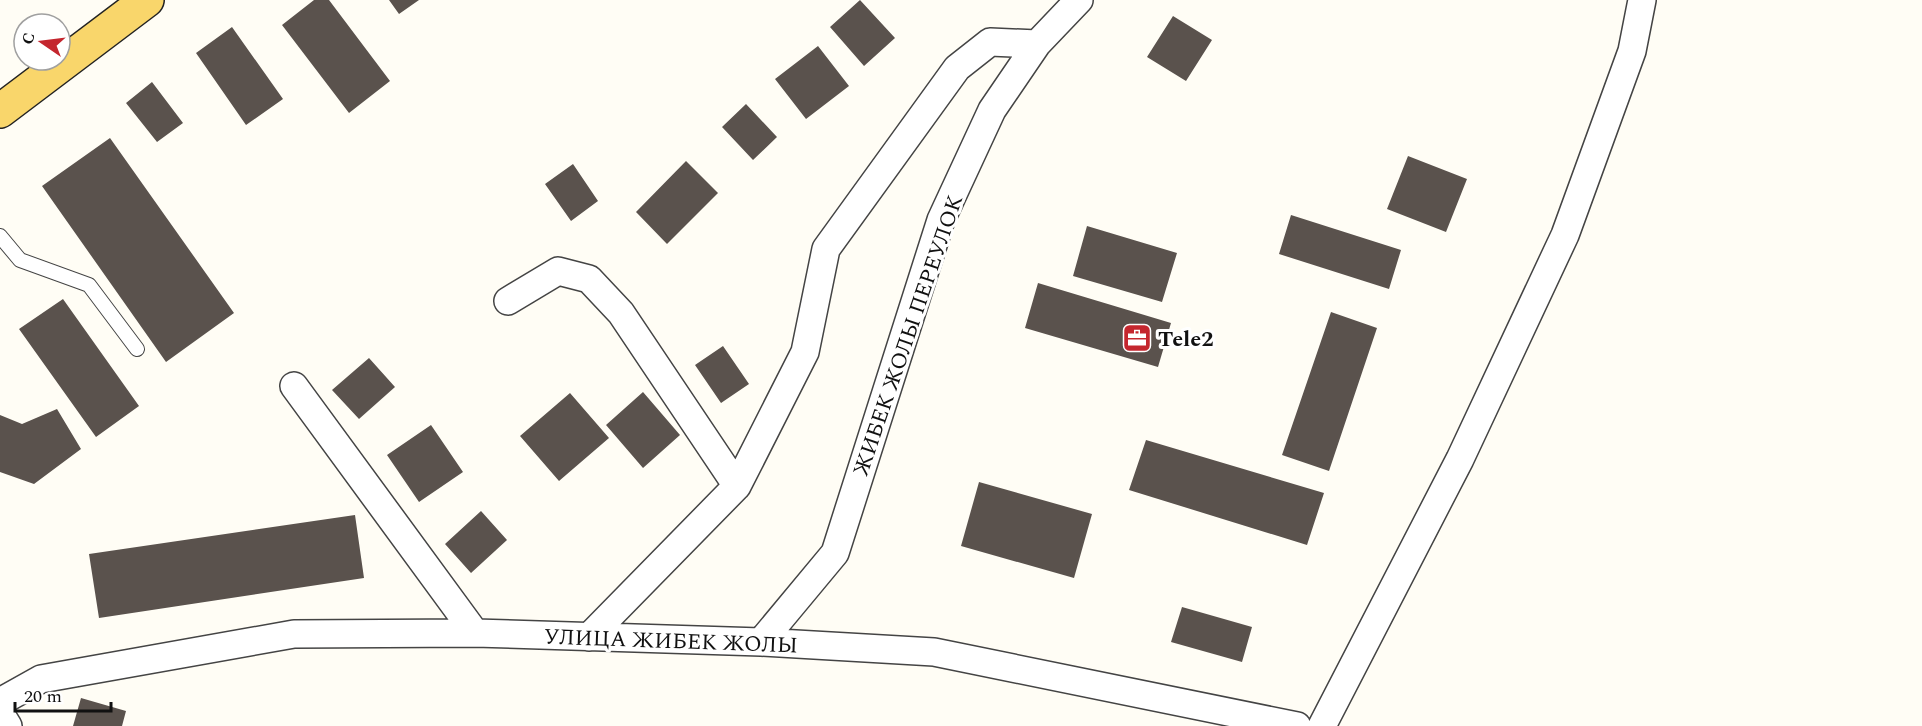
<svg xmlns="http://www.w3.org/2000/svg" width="1922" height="726" font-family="Spectral,serif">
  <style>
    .building { fill: #5a524d }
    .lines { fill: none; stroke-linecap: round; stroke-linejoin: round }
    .service-casing { stroke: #444; stroke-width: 16 }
    .minor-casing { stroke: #444; stroke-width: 30 }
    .primary-casing { stroke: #222; stroke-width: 36 }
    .service { stroke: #fff; stroke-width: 14 }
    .minor { stroke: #fff; stroke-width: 27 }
    .primary { stroke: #f9d66b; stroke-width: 33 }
    .labels { text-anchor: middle; stroke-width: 6; stroke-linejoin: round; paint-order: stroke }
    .street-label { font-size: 22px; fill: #111; stroke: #fff }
    .poi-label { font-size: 22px; font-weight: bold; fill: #111; stroke: #fff; text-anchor: start }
  </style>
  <rect width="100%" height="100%" fill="#fffdf5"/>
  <path class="building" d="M314 0H329L390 81 349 113 282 25Z
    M389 0H419L399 14Z
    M860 0 895 38 864 66 830 27Z
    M1173 16 1212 40 1186 81 1147 57Z
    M232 27 283 99 246 125 196 53Z
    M818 46 849 86 806 119 775 79Z
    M152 82 183 123 157 142 126 103Z
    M746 104 777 137 753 160 722 127Z
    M110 138 234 313 166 362 42 186Z
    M1408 156 1467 179 1446 232 1387 209Z
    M686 161 718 193 667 244 636 212Z
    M573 164 598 201 571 221 545 184Z
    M1291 215 1401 250 1389 289 1279 254Z
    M1087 226 1177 253 1162 302 1073 276Z
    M1038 283 1171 323 1158 367 1025 328Z
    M63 299 139 406 96 437 19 329Z
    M1331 312 1377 328 1329 471 1282 455Z
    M723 346 749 384 721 403 695 365Z
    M369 358 395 387 359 419 332 390Z
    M643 392 680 435 643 468 606 425Z
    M570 393 609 438 559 481 520 436Z
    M57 409 81 449 34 484 0 472V415L22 424Z
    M431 425 463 472 419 502 387 455Z
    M1146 440 1324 493 1307 545 1129 490Z
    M979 482 1092 514 1074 578 961 546Z
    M481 511 507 540 471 573 445 544Z
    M355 515 364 578 99 618 89 554Z
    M1182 607 1252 627 1242 662 1171 642Z
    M81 698 126 711 122 726H73Z"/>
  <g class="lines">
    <g class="service-casing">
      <path id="service" d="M0 236 20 260 89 285 137 349"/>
    </g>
    <g class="minor-casing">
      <path id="minor" d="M508 301 558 271 589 279 621 313 737 486
        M294 386 475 633
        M589 637 737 486 805 352 826 249 957 68 990 42 1037 44
        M761 642 835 553 941 220 992 110 1037 44 1079 0
        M0 702 41 679 294 634 475 633 761 642 934 652 1297 726
        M0 713 8 726
        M1322 726 1460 459 1565 235 1632 51 1642 0"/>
    </g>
    <g class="primary-casing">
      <path id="primary" d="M0 111 147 0"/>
    </g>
    <use href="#service" class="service"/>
    <use href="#minor" class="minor"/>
    <use href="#primary" class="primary"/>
  </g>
  <defs>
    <g id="office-square" transform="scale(1.5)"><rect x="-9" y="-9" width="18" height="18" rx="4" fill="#c4262e" stroke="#fff"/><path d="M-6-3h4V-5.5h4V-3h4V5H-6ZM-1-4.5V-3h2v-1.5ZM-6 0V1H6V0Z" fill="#fff"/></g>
  </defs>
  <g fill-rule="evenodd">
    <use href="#office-square" x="1137" y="338"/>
  </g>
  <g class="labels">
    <g class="street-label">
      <text transform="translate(907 335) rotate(-71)" y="8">ЖИБЕК ЖОЛЫ ПЕРЕУЛОК</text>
      <text transform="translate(671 640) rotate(2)" y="8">УЛИЦА ЖИБЕК ЖОЛЫ</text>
    </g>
    <g class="poi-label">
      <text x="1158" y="346">Tele2</text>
    </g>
  </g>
  <g transform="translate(42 42) rotate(284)"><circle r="28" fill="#ffffff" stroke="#a0a0a0" stroke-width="1.5"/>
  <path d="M0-4.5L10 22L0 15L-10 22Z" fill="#c4262e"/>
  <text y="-9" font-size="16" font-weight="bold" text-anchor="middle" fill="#111111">С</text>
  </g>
  <path d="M15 702v9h96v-9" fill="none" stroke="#111111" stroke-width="3"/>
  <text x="24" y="702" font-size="18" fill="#111111" stroke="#ffffff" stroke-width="4.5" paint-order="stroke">20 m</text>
</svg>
